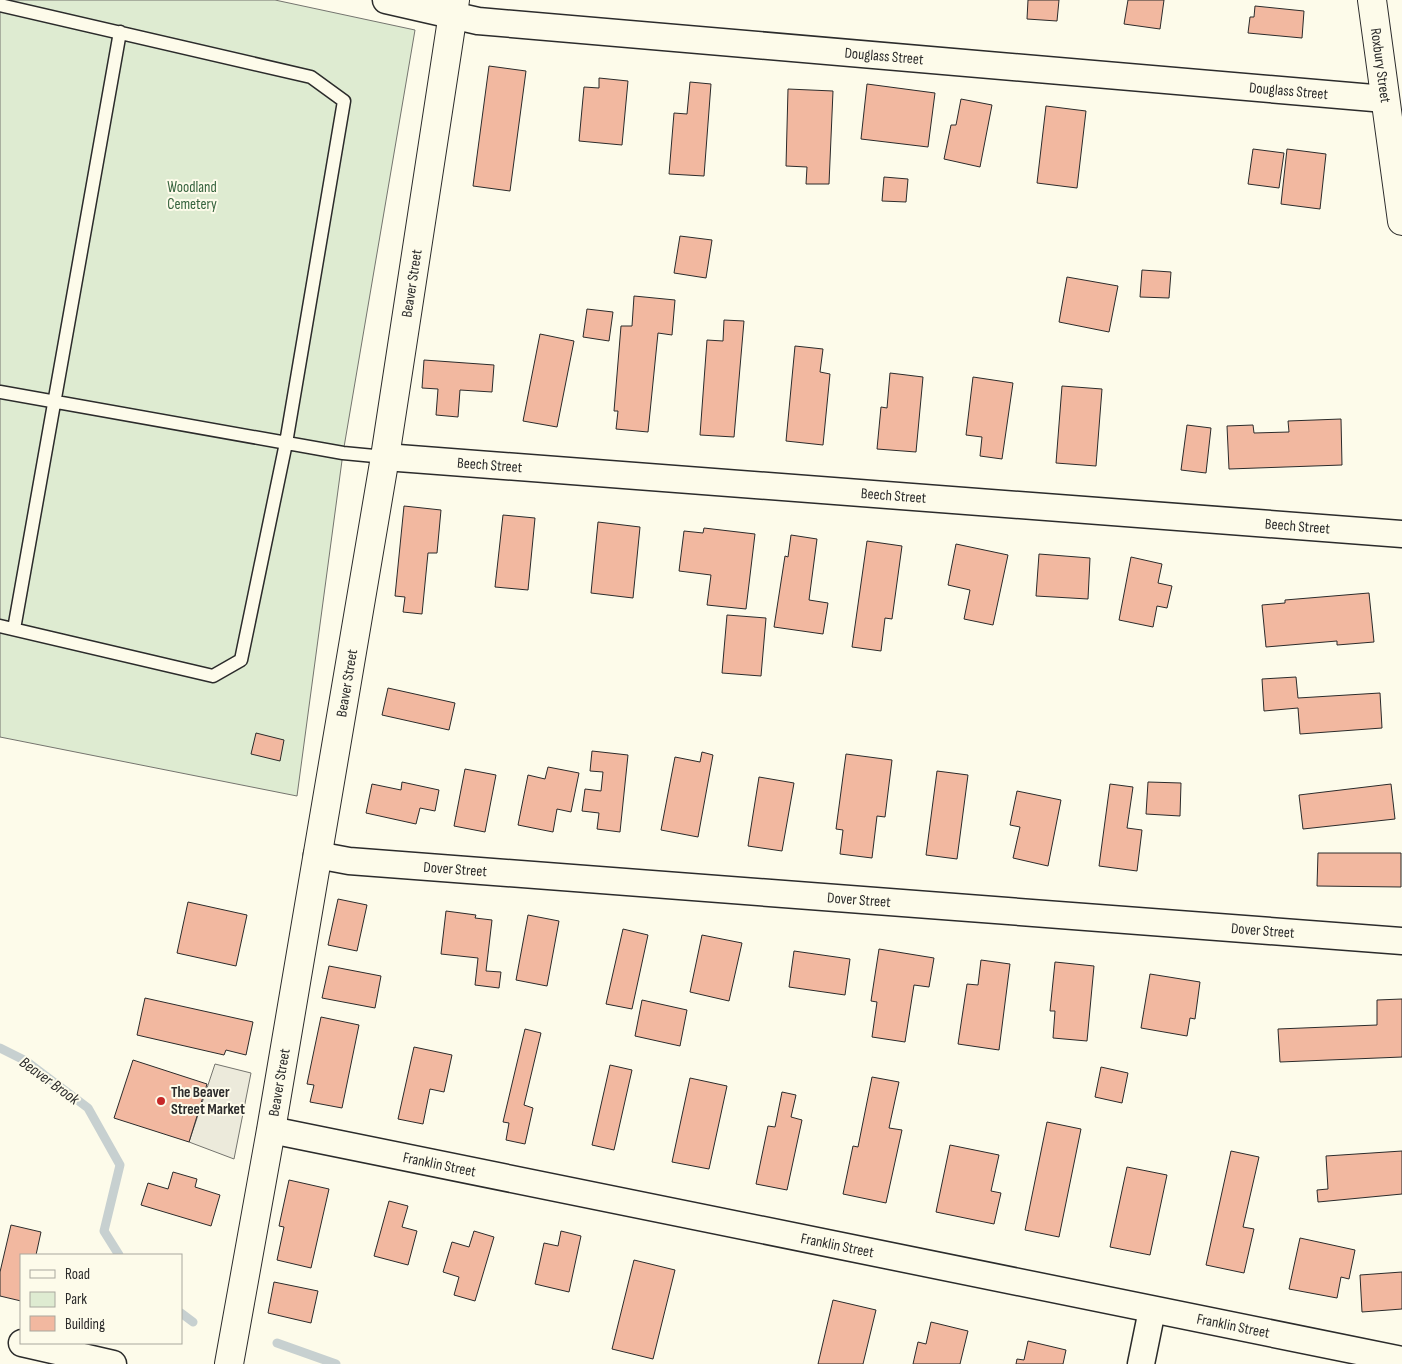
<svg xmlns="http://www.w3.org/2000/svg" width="1402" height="1364" font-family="'Sofia Sans Condensed',sans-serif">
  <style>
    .green { fill: #deebd1; stroke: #74746e }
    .parking { fill: #eceadb; stroke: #74746e }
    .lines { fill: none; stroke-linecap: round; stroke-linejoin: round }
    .stream { stroke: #c7d0d0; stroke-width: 9 }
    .building { fill: #f2b8a0; stroke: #2b2b2b }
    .service-casing { stroke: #2b2b2b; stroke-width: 15 }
    .minor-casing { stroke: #2b2b2b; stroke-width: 29 }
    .tertiary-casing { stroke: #2b2b2b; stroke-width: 30 }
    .service { stroke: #fdfbea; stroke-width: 12 }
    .minor { stroke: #fdfbea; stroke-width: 26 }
    .tertiary { stroke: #fdfbea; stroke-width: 28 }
    .poi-dot { fill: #c62828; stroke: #fdfbea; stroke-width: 2 }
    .labels { text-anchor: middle; stroke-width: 4; stroke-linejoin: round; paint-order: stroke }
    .street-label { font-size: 15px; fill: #2b2b2b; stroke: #fdfbea }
    .park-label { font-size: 15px; fill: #34623c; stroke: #fdfbea }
    .poi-label { font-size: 15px; font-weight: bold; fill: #2b2b2b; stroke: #fdfbea; text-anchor: start }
    .water-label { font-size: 16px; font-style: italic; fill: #2b2b2b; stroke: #fdfbea }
  </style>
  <rect width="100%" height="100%" fill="#fdfbea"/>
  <path class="green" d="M0 0H275L415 30 343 453 297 796 0 737Z"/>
  <path class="parking" d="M215 1064 251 1073 234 1159 189 1142Z"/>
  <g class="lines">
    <path class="stream" d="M0 1048 26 1061 88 1108 120 1165 104 1231 119 1255
      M181 1313 193 1322
      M277 1343 336 1364"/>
  </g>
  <path class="building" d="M1028 0H1059L1057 21 1027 19Z
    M1128 0H1164L1160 29 1124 24Z
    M1255 6 1304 11 1302 38 1248 33 1250 17H1254Z
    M489 66 526 71 510 191 473 186Z
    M599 78 628 81 622 145 579 141 584 87 599 88Z
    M690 82 711 84 704 176 669 174 674 113 687 114Z
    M867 84 935 93 928 147 861 139Z
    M788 89 833 91 829 184H806L807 167 786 166Z
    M961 99 992 105 980 167 944 159 951 125H956Z
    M1046 106 1086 111 1077 188 1037 183Z
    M1253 149 1284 153 1279 188 1248 184Z
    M1287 149 1326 154 1320 209 1281 204Z
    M884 177 908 179 906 202 882 201Z
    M680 236 712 240 706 278 674 273Z
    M1142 270 1171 272 1169 298 1140 297Z
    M1067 277 1118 286 1109 332 1059 322Z
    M634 296 675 300 672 335 658 333 648 432 616 429 618 411H614L621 326H632Z
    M587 309 613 312 609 341 583 337Z
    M724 320 744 321 734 437 700 435 707 340 723 341Z
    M540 334 574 341 557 427 523 421Z
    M795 346 823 349 820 372 830 374 823 445 786 441Z
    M424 360 494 365 492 392 460 390 458 417 436 415 438 389 422 388Z
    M890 373 923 377 916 452 877 449 881 407 887 408Z
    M973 377 1013 383 1002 459 980 456 982 437 966 435Z
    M1062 386 1102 389 1096 466 1056 463Z
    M1341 419 1342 465 1229 469 1227 426 1253 425 1254 433 1289 432 1288 421Z
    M1187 425 1211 428 1206 473 1181 470Z
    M404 506 441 510 437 553H428L422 614 403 612 405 597 395 596Z
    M503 515 535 518 528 590 495 587Z
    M598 522 640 527 633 598 591 593Z
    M704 528 755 534 746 609 707 605 711 575 679 571 684 531 703 533Z
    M791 535 817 539 809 600 828 603 823 634 774 627 785 556 788 557Z
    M867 541 902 546 892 619 885 618 881 651 852 647Z
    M956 544 1008 555 993 625 964 619 970 590 948 585Z
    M1039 554 1090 558 1088 599 1036 596Z
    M1131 557 1162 564 1158 583 1172 586 1167 608 1157 606 1153 627 1119 620Z
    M1369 593 1374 642 1337 645V641L1266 647 1262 605 1285 603V600Z
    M727 615 766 618 761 676 722 673Z
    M1296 677 1298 698 1380 693 1382 728 1300 734 1298 708 1264 711 1262 679Z
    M388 688 455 703 449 730 382 715Z
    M256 733 284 740 280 761 251 754Z
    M592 751 628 755 620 832 597 829 599 813 582 811 585 789 601 791 603 772 590 771Z
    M702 752 713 755 698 837 661 830 675 757 700 762Z
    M846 754 892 760 885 817 877 816 872 858 840 854 843 830 836 829Z
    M548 767 579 773 571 812 557 809 553 832 518 825 528 775 545 779Z
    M465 769 496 775 485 832 454 826Z
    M937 771 968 775 957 859 926 855Z
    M759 777 794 783 782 851 748 846Z
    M402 782 439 790 435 811 420 808 416 824 366 813 372 784 401 790Z
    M1148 782 1181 783 1180 816 1146 814Z
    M1110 784 1133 787 1127 828 1142 830 1137 871 1099 866Z
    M1391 784 1395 819 1303 829 1299 795Z
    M1017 791 1061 800 1048 866 1013 858 1020 827 1010 825Z
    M1318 853H1401V887L1317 886Z
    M338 899 367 905 357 951 328 945Z
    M188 902 247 915 236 966 177 953Z
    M446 911 476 915 475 918 492 920 486 971 501 972 499 988 475 985 478 958 441 954Z
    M528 915 559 921 547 986 516 980Z
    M623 929 648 935 632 1009 606 1004Z
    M702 935 742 943 729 1001 690 992Z
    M879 949 934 958 929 987 914 985 905 1042 872 1037 877 1002 871 1001Z
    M794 951 850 959 845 995 789 987Z
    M981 960 1010 964 999 1050 958 1044 967 984 978 985Z
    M1055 962 1094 966 1087 1041 1053 1038 1055 1011H1050Z
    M329 966 381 976 375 1008 322 998Z
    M1150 974 1200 982 1195 1019 1190 1018 1187 1036 1141 1028Z
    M145 998 253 1022 246 1055 226 1050 224 1055 137 1035Z
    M1402 999V1057L1280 1062 1278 1029 1377 1025V1000Z
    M642 1000 687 1010 680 1046 635 1036Z
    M321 1017 359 1025 342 1108 310 1102 314 1085 307 1084Z
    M525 1029 541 1033 524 1105 533 1108 525 1144 506 1140 509 1123 503 1122Z
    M414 1047 452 1055 444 1092 430 1089 423 1124 398 1119Z
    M133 1060 207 1084 189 1142 114 1118Z
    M610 1065 632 1070 614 1150 592 1145Z
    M1101 1067 1128 1073 1122 1103 1095 1097Z
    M872 1077 899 1082 889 1128 902 1130 886 1203 843 1194 853 1146 858 1147Z
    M690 1078 727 1086 709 1169 672 1162Z
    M782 1092 796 1095 791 1117 802 1120 787 1190 756 1184 768 1126 775 1127Z
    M1047 1122 1081 1129 1059 1237 1025 1230Z
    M950 1145 999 1155 991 1191 1001 1193 994 1224 936 1212Z
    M1231 1151 1259 1157 1243 1227 1254 1229 1244 1273 1206 1265Z
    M1402 1151V1194L1318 1202 1317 1190 1328 1189 1326 1156Z
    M1127 1167 1167 1175 1150 1255 1110 1247Z
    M173 1172 197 1179 195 1187 220 1195 211 1226 141 1205 148 1183 168 1189Z
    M289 1180 329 1189 311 1268 277 1260 284 1227 279 1226Z
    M389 1201 408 1206 402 1227 417 1231 408 1265 374 1256Z
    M11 1225 41 1232 36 1255H21V1301L0 1296V1272Z
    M474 1231 494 1237 475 1301 454 1295 459 1277 443 1272 452 1242 469 1247Z
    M561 1231 581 1236 569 1292 535 1284 544 1243 558 1246Z
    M1300 1238 1355 1250 1349 1279 1341 1277 1337 1298 1289 1289Z
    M634 1260 675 1270 653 1359 612 1349Z
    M1402 1272V1309L1362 1312 1360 1275Z
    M274 1282 318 1291 311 1323 268 1313Z
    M833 1300 876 1310 863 1364H818Z
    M931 1322 968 1331 960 1364H913L918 1342 926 1344Z
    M1028 1341 1066 1350 1063 1364H1016L1017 1359 1024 1360Z"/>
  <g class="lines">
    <g class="service-casing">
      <path id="service" d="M0 5 311 77 344 101 286 443 241 660 213 676 0 626
        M0 392 343 453 385 457
        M14 629 120 32"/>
    </g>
    <g class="minor-casing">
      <g id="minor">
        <path id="s1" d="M386 0 478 21 1385 99"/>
        <path id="s2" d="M385 457 1402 534"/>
        <path id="s3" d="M317 855 349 861 1402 941"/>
        <path id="s4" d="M271 1130 1402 1360"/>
        <path d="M22 1343 113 1364"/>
        <path d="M1141 1364 1152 1310"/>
      </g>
    </g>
    <g class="tertiary-casing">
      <g id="tertiary">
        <path id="s5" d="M1372 0 1402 221"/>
        <path id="s6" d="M229 1364 271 1130 385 457 455 0"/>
      </g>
    </g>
    <use href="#service" class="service"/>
    <use href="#minor" class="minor"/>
    <use href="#tertiary" class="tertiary"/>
  </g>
  <circle class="poi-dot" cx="161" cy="1101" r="5"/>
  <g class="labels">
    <g class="street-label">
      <text dy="5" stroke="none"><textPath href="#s1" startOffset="502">Douglass Street</textPath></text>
      <text dy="5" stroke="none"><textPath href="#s5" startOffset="66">Roxbury Street</textPath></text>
      <text dy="5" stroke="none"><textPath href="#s1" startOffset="908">Douglass Street</textPath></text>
      <text dy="5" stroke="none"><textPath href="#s6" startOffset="1096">Beaver Street</textPath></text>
      <text dy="5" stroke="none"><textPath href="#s2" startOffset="105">Beech Street</textPath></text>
      <text dy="5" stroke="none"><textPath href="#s2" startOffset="510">Beech Street</textPath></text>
      <text dy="5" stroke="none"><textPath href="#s2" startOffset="915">Beech Street</textPath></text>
      <text dy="5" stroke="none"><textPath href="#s6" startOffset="691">Beaver Street</textPath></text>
      <text dy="5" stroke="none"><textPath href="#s3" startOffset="139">Dover Street</textPath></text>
      <text dy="5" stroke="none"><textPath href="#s3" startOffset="544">Dover Street</textPath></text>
      <text dy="5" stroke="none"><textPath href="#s3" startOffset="949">Dover Street</textPath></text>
      <text dy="5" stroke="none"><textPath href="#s6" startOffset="286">Beaver Street</textPath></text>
      <text dy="5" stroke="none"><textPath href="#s4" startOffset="172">Franklin Street</textPath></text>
      <text dy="5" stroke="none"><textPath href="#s4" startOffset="578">Franklin Street</textPath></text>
      <text dy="5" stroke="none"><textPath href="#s4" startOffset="982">Franklin Street</textPath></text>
    </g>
    <g class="park-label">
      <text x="192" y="192">Woodland<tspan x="192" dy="17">Cemetery</tspan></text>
    </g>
    <g class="poi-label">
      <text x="171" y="1097">The Beaver<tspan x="171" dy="17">Street Market</tspan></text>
    </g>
    <g class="water-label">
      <text transform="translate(50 1080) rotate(36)" y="6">Beaver Brook</text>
    </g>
  </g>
  <rect x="20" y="1254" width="162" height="90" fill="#fdfbea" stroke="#a9a89e"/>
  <rect x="30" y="1270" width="25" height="8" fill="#fdfbea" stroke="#a9a89e"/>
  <text x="65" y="1279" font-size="15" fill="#2b2b2b">Road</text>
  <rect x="30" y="1292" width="25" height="15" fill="#deebd1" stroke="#a9a89e"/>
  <text x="65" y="1304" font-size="15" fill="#2b2b2b">Park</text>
  <rect x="30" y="1316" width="25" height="15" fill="#f2b8a0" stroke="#a9a89e"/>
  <text x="65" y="1329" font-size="15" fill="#2b2b2b">Building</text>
</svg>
